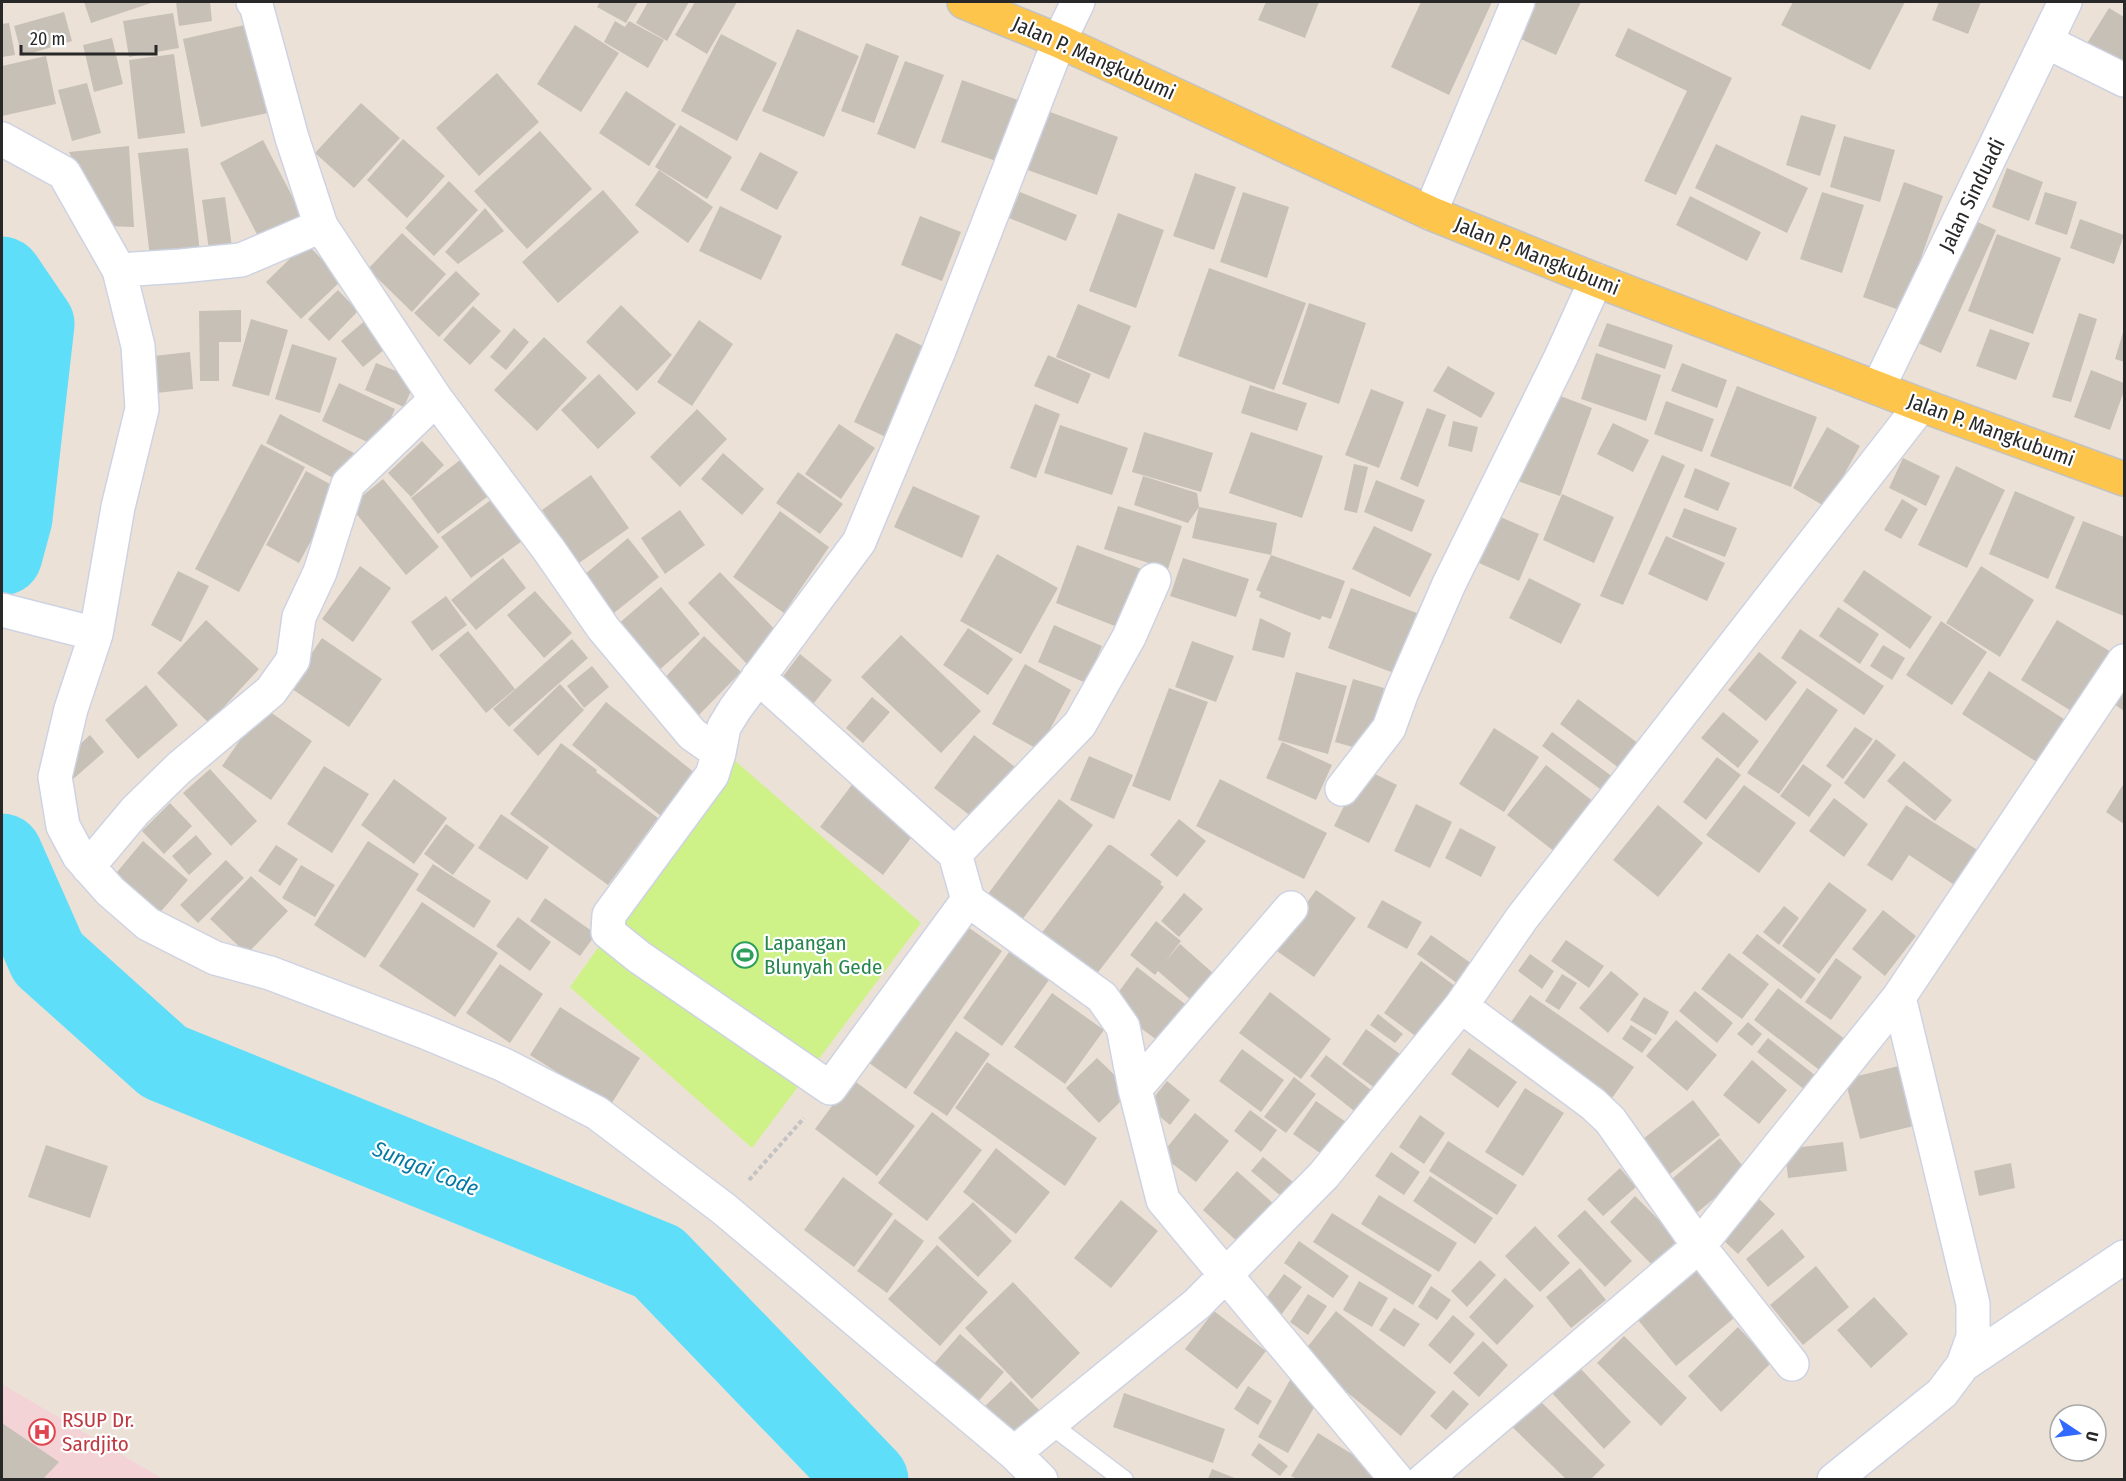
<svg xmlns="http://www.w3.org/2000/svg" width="2126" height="1481" font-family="'Fira Sans Condensed',sans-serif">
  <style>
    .medical { fill: #f4d3d7 }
    .pitch { fill: #cef188 }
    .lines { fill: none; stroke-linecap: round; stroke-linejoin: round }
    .river { stroke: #5fdef9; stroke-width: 81 }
    .building { fill: #c6c0b7 }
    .lane-casing { stroke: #cdd3e3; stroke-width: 21 }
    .street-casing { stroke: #cdd3e3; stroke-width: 36 }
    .secondary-casing { stroke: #cdd3e3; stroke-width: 36 }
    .primary-casing { stroke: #c3c3c3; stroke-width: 36 }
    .path { stroke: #c3c3c3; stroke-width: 4; stroke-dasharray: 4.5 3; stroke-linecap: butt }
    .lane { stroke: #fff; stroke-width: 18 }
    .street { stroke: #fff; stroke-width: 33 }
    .secondary { stroke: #fff; stroke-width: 33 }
    .primary { stroke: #fdc54b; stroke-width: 33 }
    .labels { text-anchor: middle; stroke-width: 4.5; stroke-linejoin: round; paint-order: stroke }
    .street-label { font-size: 21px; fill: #282828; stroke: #fff }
    .leisure-label { font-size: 21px; fill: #27864d; stroke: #fff; text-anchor: start }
    .health-label { font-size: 21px; fill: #be3a42; stroke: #fff; text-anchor: start }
    .water-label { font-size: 22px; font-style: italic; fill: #0179a2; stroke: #fff }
  </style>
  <rect width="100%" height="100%" fill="#ece1d7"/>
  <path class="medical" d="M2 1384 163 1479 2 1480Z"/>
  <path class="pitch" d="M733 759 921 923 752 1148 570 987Z"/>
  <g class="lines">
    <path class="river" d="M2 277 34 324 12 518 2 555
      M2 854 48 958 164 1062 658 1262 868 1480"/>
  </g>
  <path class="building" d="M84 2H154L91 23Z
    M176 2H210L212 21 179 26Z
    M600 2H638L626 23 597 7Z
    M648 2H689L667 41 636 23Z
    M695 2H737L707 54 675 35Z
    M1266 2H1319L1305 38 1258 20Z
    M1421 2H1492L1449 95 1391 67Z
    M1528 2H1581L1556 55 1512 35Z
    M1793 2H1905L1870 70 1781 25Z
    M1939 2H1981L1968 34 1932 20Z
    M2109 8 2124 17V69L2086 45Z
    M64 12 72 41 22 56 14 26Z
    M173 13 179 48 129 57 123 21Z
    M615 21 625 27 629 21 664 40 648 68 604 42Z
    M9 23 15 55 2 57V24Z
    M249 24 268 113 201 127 183 39Z
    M575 25 619 53 581 112 537 84Z
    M1628 28 1732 78 1676 195 1644 181 1687 91 1615 56Z
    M797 29 859 56 824 137 762 111Z
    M721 34 777 63 737 141 681 111Z
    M112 38 123 84 94 92 83 45Z
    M866 43 899 56 874 123 841 111Z
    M174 54 185 133 138 139 129 60Z
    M46 56 56 104 2 116V66Z
    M905 61 944 75 915 149 877 134Z
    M497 73 539 122 479 176 436 128Z
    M962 80 1021 101 999 162 941 142Z
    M87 83 101 133 72 141 58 90Z
    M626 91 676 124 649 166 599 133Z
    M361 103 400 138 354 188 315 153Z
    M1042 109 1118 137 1097 195 1022 168Z
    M1801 115 1836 125 1820 176 1786 165Z
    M680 125 732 157 707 199 655 167Z
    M540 131 592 189 527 249 474 191Z
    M1844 136 1895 150 1880 202 1830 187Z
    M403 139 445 176 407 218 367 180Z
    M263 140 303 217 260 240 220 163Z
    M1716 144 1808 188 1787 233 1695 188Z
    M129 146 134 227 104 226 69 152Z
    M188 148 200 252 150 257 138 153Z
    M760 152 798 172 777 210 740 190Z
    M2007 168 2043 182 2029 221 1992 207Z
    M659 170 713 207 688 243 635 205Z
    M1195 173 1236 187 1214 250 1173 236Z
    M449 181 478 210 434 256 405 228Z
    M1904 182 1943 196 1902 311 1863 297Z
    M603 190 639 232 558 303 522 262Z
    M1020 192 1077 215 1066 241 1009 218Z
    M1243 192 1289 207 1267 278 1220 262Z
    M1822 192 1864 205 1842 273 1800 259Z
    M2045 192 2077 202 2067 235 2035 224Z
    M1690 196 1761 232 1747 261 1676 225Z
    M225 197 232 247 209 250 202 200Z
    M720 206 782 236 761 280 699 251Z
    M485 208 504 231 458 264 445 252Z
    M1118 213 1164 230 1136 308 1089 291Z
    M920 216 961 232 942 281 901 265Z
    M1966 217 1996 230 1941 353 1911 340Z
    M2080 219 2124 235 2114 264 2070 248Z
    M402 233 446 274 412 312 368 269Z
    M1997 234 2061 258 2033 334 1968 311Z
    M306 243 342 280 301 319 266 282Z
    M1209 268 1306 303 1274 390 1178 356Z
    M456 271 480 294 439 337 414 313Z
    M338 290 358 311 329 341 308 319Z
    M1309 303 1366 323 1339 404 1282 384Z
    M1078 304 1131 326 1109 379 1056 357Z
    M621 305 672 355 637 391 586 342Z
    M473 306 501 331 470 365 443 340Z
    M241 310V342H219V381H200L199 311Z
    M2079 313 2097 319 2071 402 2052 397Z
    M251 319 288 330 269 396 232 386Z
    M367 319 390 345 363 367 341 341Z
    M699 320 733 344 692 406 657 382Z
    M1607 323 1673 345 1665 369 1598 346Z
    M514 328 529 342 506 370 490 357Z
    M1990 329 2030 343 2016 380 1976 366Z
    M2124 329V362L2115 359Z
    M896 333 931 350 888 438 854 422Z
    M544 337 587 378 537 431 494 390Z
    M292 344 337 358 320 413 275 399Z
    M190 352 193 389 147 394 144 357Z
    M1596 353 1661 375 1646 421 1581 399Z
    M1048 355 1091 374 1078 404 1034 386Z
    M376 363 416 379 404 407 365 390Z
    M1682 363 1727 380 1717 408 1671 391Z
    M1448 366 1495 393 1481 418 1433 391Z
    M2091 370 2124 383V391L2110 430 2074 417Z
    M599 374 636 413 598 449 561 410Z
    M339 383 395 409 378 447 322 421Z
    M1250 385 1307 403 1297 431 1241 413Z
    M1737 386 1817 417 1791 487 1710 456Z
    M1371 389 1404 402 1379 468 1345 455Z
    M1547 391 1592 408 1560 496 1515 480Z
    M1666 401 1714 419 1702 452 1654 434Z
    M1035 404 1060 414 1036 478 1010 468Z
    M1427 408 1446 415 1418 487 1400 479Z
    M697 409 727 439 680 487 650 457Z
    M280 414 354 453 339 481 266 443Z
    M1453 421 1478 427 1472 452 1448 446Z
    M1613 423 1649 440 1633 472 1597 454Z
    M839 424 875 448 841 499 805 474Z
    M1060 425 1128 448 1112 495 1044 473Z
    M1827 427 1860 446 1826 507 1793 488Z
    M1144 432 1213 453 1201 492 1132 472Z
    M1251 432 1323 456 1302 518 1229 493Z
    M422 441 444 465 411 497 388 473Z
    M261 444 305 467 239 592 195 569Z
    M723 453 764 489 742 515 701 479Z
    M1662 455 1685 465 1623 605 1600 596Z
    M464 457 491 494 438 534 411 498Z
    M1903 458 1940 476 1926 506 1889 488Z
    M1354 464 1368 467 1357 513 1344 510Z
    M1956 466 2005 490 1967 568 1918 545Z
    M1695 468 1730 483 1718 511 1684 497Z
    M306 471 339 489 299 563 266 545Z
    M798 472 843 504 820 534 776 503Z
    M591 475 629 528 579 563 542 510Z
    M1143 476 1197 493 1199 507 1277 523 1271 555 1345 581 1331 619 1322 616 1320 620 1259 597 1261 592 1256 590 1271 555 1192 538 1199 507 1188 523 1134 505Z
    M383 479 439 547 406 575 350 506Z
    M1376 480 1425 500 1412 532 1364 512Z
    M913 486 980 516 962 558 894 527Z
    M2015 491 2075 517 2048 579 1989 554Z
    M1562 494 1614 517 1594 563 1543 540Z
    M495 497 525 539 471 578 441 537Z
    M1902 499 1918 509 1901 539 1884 530Z
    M1118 506 1182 526 1168 569 1104 549Z
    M1684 508 1737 528 1725 557 1672 537Z
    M680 510 705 545 665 574 641 538Z
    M780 511 829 547 784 613 733 577Z
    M1489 512 1539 534 1519 581 1468 558Z
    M2083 521 2124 537V616L2055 588Z
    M1374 526 1432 554 1410 597 1352 569Z
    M1666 536 1725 563 1707 601 1648 574Z
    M628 538 659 577 614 613 584 575Z
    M1077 545 1147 571 1125 630 1056 603Z
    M997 554 1058 588 1021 654 960 621Z
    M503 558 526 588 476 630 451 600Z
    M1183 558 1249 579 1236 617 1170 596Z
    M360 566 391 588 353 642 322 619Z
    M1981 566 2034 600 2000 657 1946 623Z
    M1864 570 1932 617 1910 649 1843 601Z
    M178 571 209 586 181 642 151 625Z
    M720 572 780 635 749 666 688 603Z
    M1529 578 1581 604 1561 644 1509 618Z
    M661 587 700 634 657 672 617 625Z
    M1351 588 1422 615 1399 675 1328 648Z
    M535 591 572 633 544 658 507 615Z
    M446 596 467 625 432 651 411 622Z
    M1838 607 1879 634 1860 664 1819 636Z
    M1260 618 1291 633 1284 658 1252 650Z
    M206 620 259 669 209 723 157 673Z
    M2057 620 2118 656 2081 717 2021 680Z
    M1941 621 1987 652 1952 705 1906 675Z
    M1054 625 1102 646 1086 683 1038 662Z
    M968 628 1013 659 988 695 943 665Z
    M1800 629 1884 686 1864 715 1781 658Z
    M468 631 515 689 486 713 439 655Z
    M901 635 981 711 941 753 861 677Z
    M704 636 741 672 695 719 659 684Z
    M322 638 382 679 349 727 289 687Z
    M572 639 588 658 509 727 493 709Z
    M1192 641 1234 656 1216 702 1175 687Z
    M1883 645 1905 658 1892 680 1870 666Z
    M1759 652 1797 682 1766 721 1728 690Z
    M800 654 832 680 807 712 775 687Z
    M1025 664 1071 690 1039 750 992 724Z
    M592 666 609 687 584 708 567 686Z
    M1989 671 2067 721 2040 764 1962 714Z
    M1296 672 1347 686 1328 754 1278 740Z
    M1353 679 1384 688 1367 751 1335 742Z
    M560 684 584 710 538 756 513 730Z
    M146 685 178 725 138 759 105 720Z
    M1169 688 1208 702 1170 801 1132 786Z
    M1807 688 1838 710 1779 794 1747 773Z
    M2124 688V711L2114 704Z
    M872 697 890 712 863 743 846 728Z
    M1578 699 1646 749 1627 774 1560 724Z
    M606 702 700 777 666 820 572 745Z
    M263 707 312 741 271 800 222 766Z
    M1723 712 1759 741 1738 768 1701 738Z
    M1855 727 1873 739 1843 779 1826 766Z
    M1494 728 1539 757 1504 812 1459 784Z
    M1552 732 1621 783 1611 797 1542 746Z
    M90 735 104 752 72 780 59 764Z
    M974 735 1015 767 976 820 934 788Z
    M1876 739 1896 755 1864 799 1844 783Z
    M1282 742 1332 765 1316 800 1266 778Z
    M561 743 597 770 596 772 658 818 608 885 510 814Z
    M1089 756 1133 775 1114 819 1070 800Z
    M1717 757 1741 775 1706 820 1683 802Z
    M1904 761 1952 800 1935 821 1887 781Z
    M1803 764 1832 785 1809 817 1780 796Z
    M1546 765 1598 805 1559 855 1507 815Z
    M324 766 369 794 332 853 287 824Z
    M1363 768 1397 785 1369 843 1334 826Z
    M210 769 257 821 231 846 183 793Z
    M394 779 447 818 414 864 361 825Z
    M1220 779 1327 833 1304 879 1196 826Z
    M854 782 917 830 883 875 820 827Z
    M2124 783V824L2106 812Z
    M1744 785 1796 823 1759 873 1706 835Z
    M1834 798 1868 824 1844 857 1809 831Z
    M1059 799 1093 825 1016 928 982 902Z
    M170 803 192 826 164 854 142 831Z
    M1416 804 1452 822 1430 868 1394 851Z
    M1658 805 1703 843 1658 897 1613 860Z
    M1906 805 1979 851 1956 886 1909 855 1892 881 1867 865Z
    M501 814 549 847 527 880 478 848Z
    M1179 819 1206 841 1177 877 1150 855Z
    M446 824 475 845 453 875 424 854Z
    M1460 828 1496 847 1481 877 1445 858Z
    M196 835 212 854 189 875 172 856Z
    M143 841 188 880 157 916 112 878Z
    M368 841 419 874 365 958 314 925Z
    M276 845 298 859 280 886 258 871Z
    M1108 845H1111L1162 882 1160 884 1164 887 1092 980 1038 938Z
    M226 860 244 878 198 923 180 905Z
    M433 864 491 901 474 928 416 890Z
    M301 865 335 885 315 917 282 898Z
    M251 876 288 911 247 954 210 919Z
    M1829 882 1867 910 1819 974 1782 946Z
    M1316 890 1356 918 1314 977 1274 949Z
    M1184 893 1203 909 1179 937 1161 921Z
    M545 898 596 934 580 956 530 921Z
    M1382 900 1422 922 1407 949 1367 927Z
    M422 902 498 953 455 1017 379 966Z
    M1784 906 1799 918 1779 945 1763 932Z
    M1883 910 1916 936 1885 976 1852 949Z
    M518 917 551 942 530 971 496 946Z
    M1156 921 1181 941 1165 962 1180 944 1222 981 1200 1008 1158 971 1155 975 1130 955Z
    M965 925 1002 951 906 1089 869 1063Z
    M1757 934 1816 979 1801 999 1742 953Z
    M1431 935 1475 966 1461 986 1417 954Z
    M1566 940 1604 966 1589 988 1551 961Z
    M1009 952 1049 980 1002 1046 963 1018Z
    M1729 953 1769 984 1742 1019 1701 989Z
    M1530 954 1554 971 1542 989 1518 971Z
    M1836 958 1862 977 1831 1020 1805 1002Z
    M1421 961 1459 989 1421 1040 1384 1013Z
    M500 964 543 994 510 1043 466 1013Z
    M1137 967 1198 1014 1168 1048 1109 1005Z
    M1611 971 1639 994 1608 1033 1579 1008Z
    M1562 974 1577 983 1559 1010 1545 1001Z
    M1778 988 1846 1040 1822 1072 1754 1020Z
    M1695 991 1733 1023 1717 1043 1679 1011Z
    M1270 992 1331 1039 1301 1079 1239 1033Z
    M1052 993 1104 1030 1065 1084 1014 1047Z
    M1530 995 1634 1067 1605 1108 1502 1035Z
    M1644 997 1669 1012 1656 1035 1630 1020Z
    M560 1007 640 1058 610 1106 530 1055Z
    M1378 1014 1403 1034 1395 1043 1370 1025Z
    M1676 1020 1717 1055 1687 1091 1646 1056Z
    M1748 1022 1762 1034 1752 1046 1737 1034Z
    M1631 1025 1652 1039 1642 1053 1622 1039Z
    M1366 1029 1408 1060 1383 1094 1342 1064Z
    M956 1031 990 1054 947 1116 913 1093Z
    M1768 1038 1816 1076 1805 1090 1757 1052Z
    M1469 1048 1517 1082 1498 1108 1451 1074Z
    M1242 1049 1284 1080 1261 1112 1219 1081Z
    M1326 1055 1380 1097 1363 1118 1310 1076Z
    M1097 1058 1131 1091 1099 1123 1066 1088Z
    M1752 1060 1787 1090 1759 1124 1723 1095Z
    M987 1062 1097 1138 1065 1186 955 1108Z
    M1903 1065 1918 1125 1860 1139 1845 1079Z
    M1294 1077 1316 1094 1286 1133 1264 1117Z
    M852 1079 915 1126 877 1176 815 1129Z
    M1167 1081 1190 1100 1170 1125 1147 1106Z
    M1525 1088 1564 1113 1523 1176 1485 1152Z
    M1693 1100 1720 1135 1666 1177 1639 1142Z
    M1316 1101 1353 1127 1330 1160 1293 1134Z
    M1250 1110 1277 1130 1261 1152 1234 1131Z
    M932 1112 982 1150 927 1221 878 1183Z
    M1195 1113 1229 1141 1196 1182 1161 1155Z
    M1420 1115 1445 1133 1424 1164 1399 1147Z
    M1720 1138 1747 1171 1693 1216 1666 1184Z
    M1448 1141 1517 1185 1497 1215 1429 1171Z
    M1843 1142 1847 1171 1788 1178 1785 1149Z
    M46 1145 108 1166 90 1218 28 1197Z
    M996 1148 1050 1192 1016 1234 963 1192Z
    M1391 1152 1420 1172 1404 1195 1375 1176Z
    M1263 1157 1300 1188 1288 1202 1251 1171Z
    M2011 1163 2015 1188 1979 1196 1974 1171Z
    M1620 1168 1636 1187 1603 1216 1587 1199Z
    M1237 1171 1275 1205 1240 1244 1203 1210Z
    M1430 1176 1493 1218 1475 1244 1413 1201Z
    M843 1177 893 1214 854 1267 804 1230Z
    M1379 1195 1457 1243 1439 1272 1361 1224Z
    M1635 1196 1681 1242 1655 1268 1610 1222Z
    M1758 1198 1775 1214 1738 1254 1721 1238Z
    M1121 1200 1158 1231 1111 1288 1074 1258Z
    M973 1202 1012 1241 978 1277 938 1238Z
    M1585 1210 1632 1261 1605 1287 1557 1236Z
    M1332 1213 1432 1275 1413 1305 1313 1242Z
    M895 1219 924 1241 887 1293 857 1271Z
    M1535 1226 1570 1263 1540 1292 1505 1256Z
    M1782 1229 1805 1257 1768 1287 1746 1259Z
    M1299 1241 1349 1276 1333 1298 1284 1263Z
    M937 1245 988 1292 940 1346 888 1299Z
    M1480 1260 1496 1275 1467 1307 1451 1291Z
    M1816 1266 1849 1307 1803 1345 1770 1305Z
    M1580 1268 1606 1300 1571 1328 1546 1297Z
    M1696 1271 1734 1318 1676 1366 1638 1320Z
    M1284 1274 1302 1287 1278 1319 1260 1307Z
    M1505 1278 1534 1306 1497 1345 1469 1317Z
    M1359 1281 1388 1298 1372 1327 1343 1310Z
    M1013 1282 1080 1353 1032 1399 965 1328Z
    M1431 1286 1451 1300 1437 1320 1418 1307Z
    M1308 1294 1327 1306 1308 1335 1290 1322Z
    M1874 1297 1908 1334 1871 1368 1837 1330Z
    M1394 1308 1420 1324 1404 1347 1379 1330Z
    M1214 1311 1266 1351 1237 1389 1185 1349Z
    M1336 1311 1436 1392 1401 1436 1301 1355Z
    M1453 1315 1475 1334 1450 1364 1428 1345Z
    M1738 1327 1771 1363 1721 1412 1688 1376Z
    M960 1334 1004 1372 975 1405 932 1366Z
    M1624 1336 1687 1398 1661 1426 1597 1363Z
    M1483 1341 1508 1365 1479 1397 1453 1373Z
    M1580 1368 1631 1422 1604 1449 1552 1393Z
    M1290 1380 1320 1397 1288 1453 1258 1437Z
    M1011 1381 1040 1411 1010 1441 980 1411Z
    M1248 1386 1272 1401 1258 1425 1234 1409Z
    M1453 1390 1469 1404 1446 1430 1430 1416Z
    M1124 1393 1225 1429 1213 1463 1113 1427Z
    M1532 1393 1605 1465 1591 1479H1566L1505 1420Z
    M2 1423 59 1462 43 1479H2Z
    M1318 1433 1392 1479H1297L1291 1476Z
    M1259 1443 1288 1466 1280 1476 1251 1455Z
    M1212 1469 1237 1479H1208Z"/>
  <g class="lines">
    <g class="lane-casing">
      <path id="lane" d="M1050 1424 1124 1480"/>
    </g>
    <g class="street-casing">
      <path id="street" d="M253 2 256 5 292 138 321 226 436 399 549 550 603 628 692 734 719 753 724 727 735 709 859 542 938 353 1059 41 1078 2
        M2047 42 2124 80
        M2 139 64 173 119 270 138 346 142 409 118 507 96 634 71 709 55 777 63 826 79 856 110 891 148 924 215 958 270 973 425 1032 504 1065 597 1113 724 1209 1014 1453 1041 1480
        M1430 213 1518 2
        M119 270 181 266 241 260 321 226
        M2 610 96 634
        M758 677 955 854 968 900 1102 997 1123 1027 1135 1089 1163 1200 1397 1480
        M719 753 712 775 609 915 608 932 639 957 830 1088 968 900
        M1342 789 1389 728 1402 692 1449 584 1561 357 1596 280
        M955 854 1080 724 1129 637 1154 580
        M88 867 135 811 179 768 271 691 293 660 299 617 320 572 348 484 436 399
        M1461 1006 1593 1104 1610 1120 1699 1246 1792 1364
        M1135 1089 1291 908
        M1963 1365 2124 1257
        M1014 1453 1197 1304 1324 1175 1461 1006 1522 918 1921 405
        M1424 1480 1699 1246 1899 997 2124 661
        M1834 1480 1942 1393 1963 1365 1973 1337V1304L1899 997"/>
    </g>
    <g class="secondary-casing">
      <path id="secondary" d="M1878 388 2065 2"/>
    </g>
    <g class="primary-casing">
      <path id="primary" d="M964 2 1059 41 1430 213 1596 280 1921 405 2124 479"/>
    </g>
    <path class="path" d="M749 1180 804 1118"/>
    <use href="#lane" class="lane"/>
    <use href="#street" class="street"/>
    <use href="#secondary" class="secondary"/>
    <use href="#primary" class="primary"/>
  </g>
  <defs>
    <g id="stadium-ring" transform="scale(1.35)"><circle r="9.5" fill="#fff" stroke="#2e9e5b" stroke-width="1.5"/><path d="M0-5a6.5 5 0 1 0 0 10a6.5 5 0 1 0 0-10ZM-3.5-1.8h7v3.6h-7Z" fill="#2e9e5b"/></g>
    <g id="hospital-ring" transform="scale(1.35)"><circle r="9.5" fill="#fff" stroke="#e0444e" stroke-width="1.5"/><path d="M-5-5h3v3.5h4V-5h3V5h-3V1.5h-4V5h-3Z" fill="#e0444e"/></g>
  </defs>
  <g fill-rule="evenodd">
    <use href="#stadium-ring" x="745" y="955"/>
    <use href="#hospital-ring" x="42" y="1432"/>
  </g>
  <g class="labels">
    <g class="street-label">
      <text transform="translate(1094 58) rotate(24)" y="7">Jalan P. Mangkubumi</text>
      <text transform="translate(1972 195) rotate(-64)" y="7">Jalan Sinduadi</text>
      <text transform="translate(1537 256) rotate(22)" y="7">Jalan P. Mangkubumi</text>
      <text transform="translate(1991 430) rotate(20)" y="7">Jalan P. Mangkubumi</text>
    </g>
    <g class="leisure-label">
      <text x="764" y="950">Lapangan<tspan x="764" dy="24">Blunyah Gede</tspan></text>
    </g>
    <g class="health-label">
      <text x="62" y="1427">RSUP Dr.<tspan x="62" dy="24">Sardjito</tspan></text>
    </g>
    <g class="water-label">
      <text transform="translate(426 1168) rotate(22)" y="8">Sungai Code</text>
    </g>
  </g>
  <rect width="2126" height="1481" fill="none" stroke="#282828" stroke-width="6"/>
  <g transform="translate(2078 1433) rotate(103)"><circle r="28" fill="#ffffff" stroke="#a9a9a9" stroke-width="1.5"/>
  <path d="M0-4.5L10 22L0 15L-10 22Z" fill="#3169ff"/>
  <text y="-9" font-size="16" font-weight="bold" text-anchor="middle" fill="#282828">U</text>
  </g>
  <path d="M21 45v9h135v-9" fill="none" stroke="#282828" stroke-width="3"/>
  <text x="30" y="45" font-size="18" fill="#282828" stroke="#ffffff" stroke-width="4.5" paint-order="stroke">20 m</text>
</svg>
